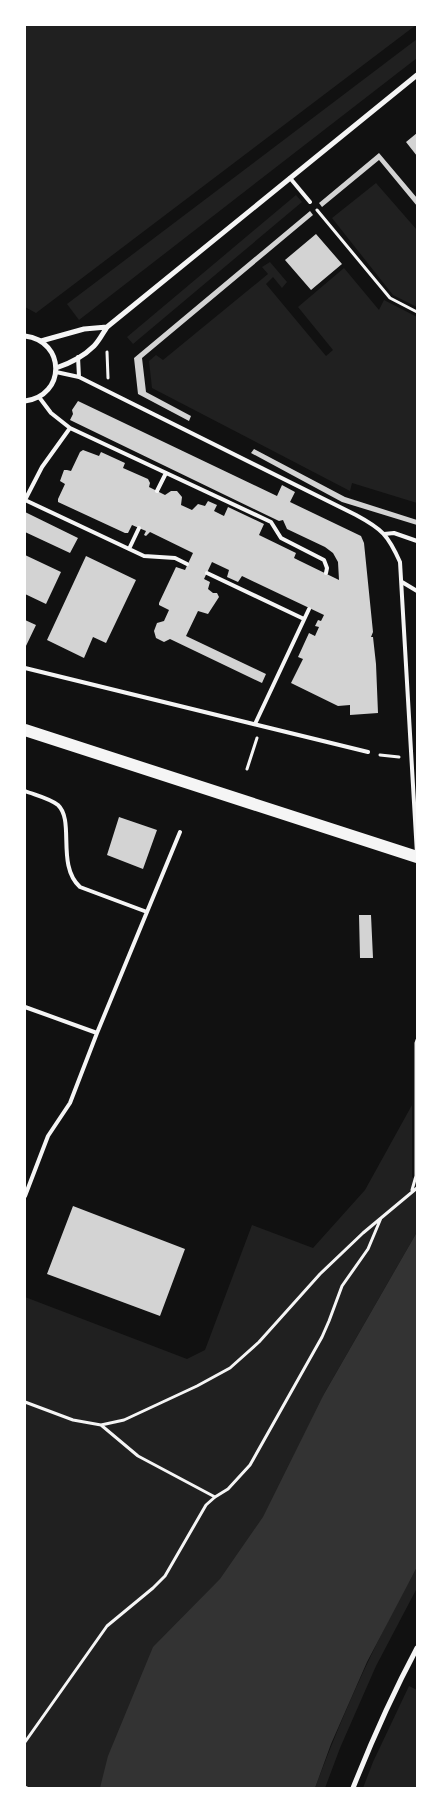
<svg xmlns="http://www.w3.org/2000/svg" width="442" height="1813" font-family="Lato,sans-serif">
  <style>
    .green { fill: #202020 }
    .water { fill: #333 }
    .building { fill: #d3d3d3 }
    .lines { fill: none; stroke-linecap: round; stroke-linejoin: round }
    .path { stroke: #f5f5f5; stroke-width: 3 }
    .service { stroke: #f5f5f5; stroke-width: 4 }
    .minor { stroke: #f5f5f5; stroke-width: 5 }
    .primary { stroke: #f5f5f5; stroke-width: 12 }
  </style>
  <rect width="100%" height="100%" fill="#111"/>
  <path class="green" d="M25 25H416L36 313 25 307Z
    M417 39V58L79 320 67 304Z
    M376 183 417 230V307L393 295 332 218Z
    M296 195 302 202 133 344 127 337Z
    M270 262 287 282 282 288 273 277 266 284 326 356 333 350 298 307 344 268 379 310 384 300 417 317V503L352 483 350 491 152 388 149 361 156 355 163 360 268 274 262 267Z
    M412 1105V1177L417 1180V1232L324 1394 183 1788H25V1297L187 1359 205 1350 252 1225 313 1248 365 1190Z
    M417 1567V1588L376 1666 340 1748 325 1788H315C343 1712 377 1638 417 1567Z
    M409 1686 417 1690V1788H363L373 1762Z"/>
  <path class="water" d="M417 1232V1567L367 1662 331 1744 315 1788H100L108 1756 153 1647 220 1579 263 1517 324 1394Z"/>
  <path class="building" d="M417 133V156L406 142Z
    M379 153 417 198V206L379 160 322 207 319 203Z
    M310 211 313 215 142 358 146 392 191 416 189 421 138 394 134 358Z
    M316 234 342 264 311 290 285 260Z
    M78 401 277 496 282 485 295 492 290 502 361 536 364 543 373 632 371 637H373L376 664 378 713 350 715V705L338 706 291 683 303 659 298 657 309 633 315 636 319 627 315 626 318 620 321 621 324 615 242 576 238 582 227 577 229 570 212 562 204 579 210 582 208 589 213 593H217L219 597 208 614 198 611 186 636 266 674 262 683 170 639 164 642 156 638 154 631 157 623 164 621 169 610 159 605V603L176 567 185 570 193 553 150 532 146 536 144 535 146 531 132 525 128 533H125L58 502V499L65 484 60 481 64 470H67L71 471 80 452 83 450 99 456 101 452 125 463 123 468 148 479 150 483 149 487 165 495 171 491H177L182 497 181 505 192 510 198 504 205 506 208 501 217 505 214 511 224 516 228 507 264 524 259 535 296 553 294 558 300 561 339 580 338 562 333 553 325 547 287 529 283 520 279 521 70 420 73 414 72 410Z
    M254 449 345 497 417 520V525L342 502 251 453Z
    M25 512 78 538 70 553 25 532Z
    M25 555 61 572 46 604 25 594Z
    M86 556 136 580 106 643 93 637 84 658 47 640Z
    M25 620 36 625 25 648Z
    M119 817 157 830 143 869 107 855Z
    M359 915H371L373 958H360Z
    M73 1206 185 1249 160 1316 47 1274Z"/>
  <g class="lines">
    <path class="path" d="M317 210 390 298 417 312
      M107 352 108 378
      M380 755 399 757
      M247 769 257 738
      M412 1190 416 1176V1043L417 1040
      M25 1402 73 1420 101 1425 124 1420 197 1386 230 1368 259 1342 320 1274 363 1233 417 1188
      M101 1425 138 1456 215 1497
      M25 1742 107 1626 153 1588 165 1576 206 1505 215 1497 228 1489 250 1465 322 1337 329 1321 342 1286 368 1249 381 1218
      M25 1787 27 1788"/>
    <path class="service" d="M290 178 310 202
      M78 357 79 377
      M56 372 79 377 356 515C382 529 388 535 400 562L417 854
      M39 397 51 413 70 428 271 522 281 538 324 560 327 568 326 573
      M157 491 166 473
      M25 500 144 556 175 558 187 564
      M25 500 42 467 70 428
      M384 534 394 533 417 541
      M129 549 139 528
      M207 573 304 619
      M402 582 417 591
      M25 668 368 752
      M255 724 309 609
      M25 791C35 795 49 798 58 805 75 821 56 865 80 887L147 912
      M25 1007 97 1033
      M25 1196 48 1136 70 1103 97 1033 180 832"/>
    <path class="minor" d="M25 336C66 341 66 396 25 401
      M41 341 84 329 107 327
      M56 368C68 364 84 356 94 346 99 341 103 333 107 327L417 75
      M353 1788C372 1740 393 1693 417 1648"/>
    <path class="primary" d="M25 730 417 857"/>
  </g>
  <rect width="442" height="1813" fill="none" stroke="#ffffff" stroke-width="52"/>
</svg>
